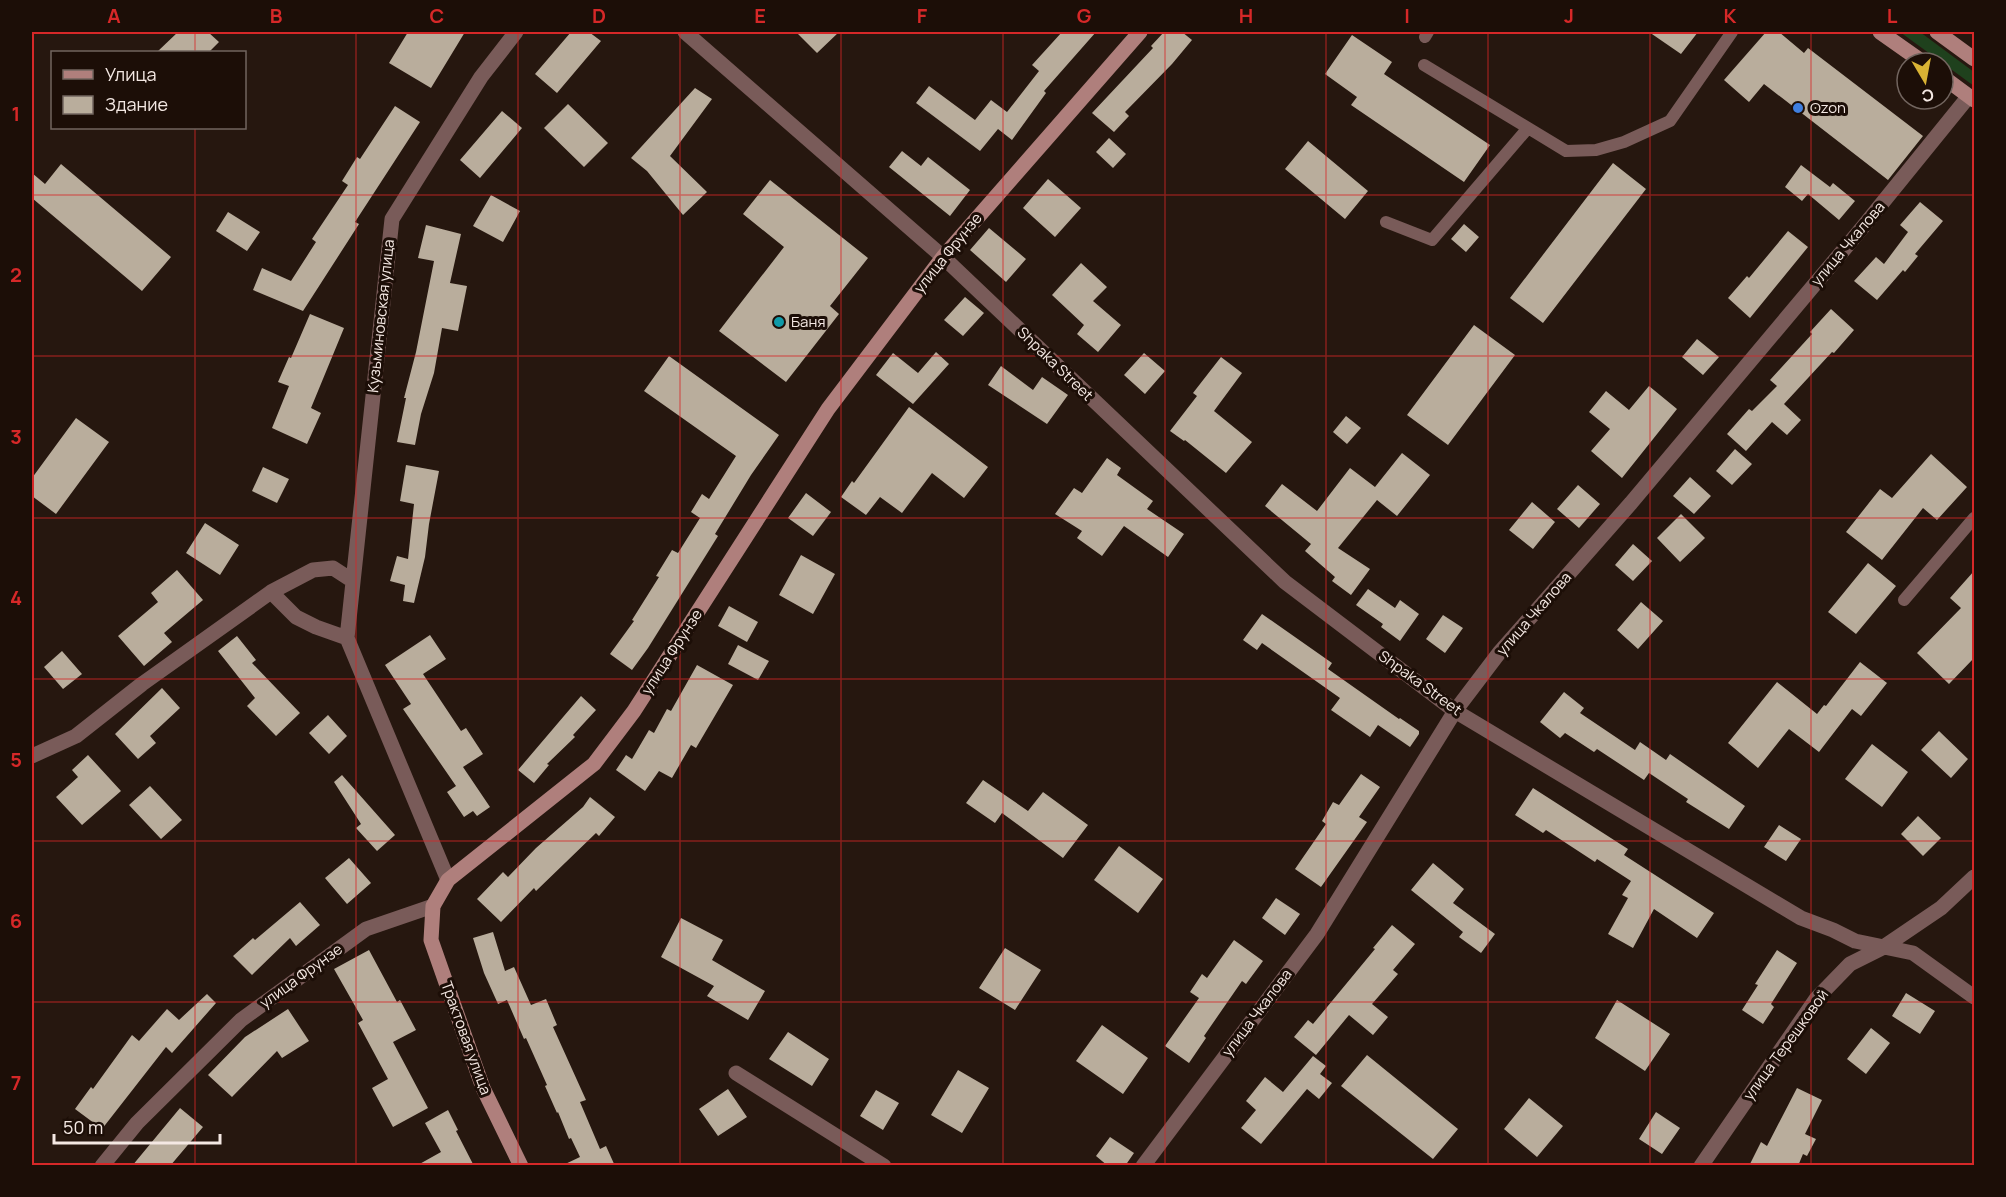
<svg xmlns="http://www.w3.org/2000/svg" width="2006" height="1197" font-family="Manrope,sans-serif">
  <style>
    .grass { fill: #1f411d }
    .building { fill: #b9ad9c }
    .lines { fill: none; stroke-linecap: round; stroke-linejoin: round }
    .lane { stroke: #795b59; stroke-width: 12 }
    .street { stroke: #795b59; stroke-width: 15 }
    .secondary { stroke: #af7f7c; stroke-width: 15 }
    .grid { fill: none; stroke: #d62828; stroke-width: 1.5; stroke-opacity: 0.55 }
    .shop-dot { fill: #3f7fe0; stroke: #1c0e07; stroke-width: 2 }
    .culture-dot { fill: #0f9aa8; stroke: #1c0e07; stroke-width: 2 }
    .labels { text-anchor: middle; stroke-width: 6; stroke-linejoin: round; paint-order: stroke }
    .poi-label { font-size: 15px; fill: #f4e8e3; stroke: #1c0e07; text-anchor: start }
    .street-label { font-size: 15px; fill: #f4e8e3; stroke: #1c0e07 }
    .neatline { fill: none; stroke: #d62828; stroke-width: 2 }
    .grid-label { font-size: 20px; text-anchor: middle; font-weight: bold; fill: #d62828 }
  </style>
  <rect width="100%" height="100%" fill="#26170f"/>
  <path class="grass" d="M1900 32H1920L1974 72V86Z"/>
  <path class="building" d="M178 32H208L219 42 209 52H157Z
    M408 32H465L431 88 389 63Z
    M571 32H589L601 41 557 93 535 74Z
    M796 32H839L817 53Z
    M1062 32H1096L1044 91 1046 93 1012 140 998 129 980 151 916 103 929 86 975 120 991 100 1007 112 1039 71 1032 65Z
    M1164 32H1182L1192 40 1172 64 1125 112 1129 116 1114 132 1092 113 1153 48 1151 46Z
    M1649 32H1698L1681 54Z
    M1766 32H1779L1804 53 1808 48 1923 136 1888 180 1764 84 1749 102 1724 80Z
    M1352 35 1392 62 1384 74 1490 145 1464 182 1351 105 1357 97 1325 74Z
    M695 88 712 99 670 156 707 192 683 215 647 171 631 158Z
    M568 104 608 143 584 167 544 128Z
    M395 106 420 122 355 222 359 224 303 311 253 290 262 268 291 281 316 242 312 239 348 185 342 181 357 157 360 159Z
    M502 111 522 128 480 178 460 160Z
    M1109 138 1126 154 1113 168 1096 152Z
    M1308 141 1368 191 1345 219 1285 169Z
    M902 151 921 166 928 157 970 190 950 216 889 167Z
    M1613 163 1646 189 1543 323 1510 298Z
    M61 164 171 257 142 291 32 198V173L45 184Z
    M1801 165 1830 187 1833 183 1855 201 1839 220 1808 194 1802 201 1785 187Z
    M1048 179 1081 208 1055 237 1023 208Z
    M770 180 868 258 830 306 839 314 786 382 719 331 784 247 743 214Z
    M491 195 520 211 503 242 473 226Z
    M1920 202 1943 221 1915 254 1918 256 1905 272 1903 270 1877 300 1854 281 1876 257 1884 264 1908 232 1900 225Z
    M228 212 260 232 247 251 216 231Z
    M1464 224 1479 237 1466 252 1451 239Z
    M426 225 461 234 450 283 467 286 458 331 442 328 434 373 421 414 415 445 397 442 406 398H404L416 352 434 261 418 258Z
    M989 228 1026 259 1006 282 970 250Z
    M1788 231 1808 247 1750 318 1728 298 1747 276 1749 278Z
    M1081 263 1107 287 1093 301 1121 325 1098 352 1077 334 1084 325 1052 295Z
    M965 297 984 313 963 336 944 320Z
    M1831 309 1854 330 1834 353 1832 352 1784 404 1801 420 1787 435 1772 422 1746 451 1727 434 1749 409 1752 411 1777 386 1770 380 1812 334 1810 332Z
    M310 314 344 328 311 408 321 413 307 444 272 428 289 386 278 382 289 357 291 358Z
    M1474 325 1515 355 1448 445 1407 415Z
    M1697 339 1719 357 1703 375 1682 357Z
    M936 352 949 364 913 404 876 375 893 353 918 373Z
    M1144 353 1165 371 1145 394 1124 375Z
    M669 356 779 435 751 475 715 534 718 536 648 648 632 670 610 654 634 621 632 620 659 577 656 576 672 550 678 553 700 518 691 512 702 494 709 499 736 456 644 391Z
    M1221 357 1242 373 1214 411 1252 442 1226 473 1185 440 1184 441 1170 431 1197 396 1193 393Z
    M1001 366 1033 390 1042 377 1068 395 1047 424 988 385Z
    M1649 386 1677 409 1622 478 1591 451 1610 429 1589 412 1606 391 1629 410Z
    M909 407 988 467 964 498 932 473 902 513 880 497 866 515 841 497 852 481 854 483Z
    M1346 416 1361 428 1347 444 1333 432Z
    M76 418 109 442 56 514 32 496V478Z
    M1735 449 1752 464 1732 485 1716 471Z
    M1402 453 1430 475 1397 516 1377 500 1338 548 1370 569 1351 595 1332 581 1335 577 1305 551 1311 544 1265 506 1282 484 1317 511 1350 468 1375 487Z
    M1931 454 1967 487 1937 520 1923 508 1882 560 1846 532 1880 489 1892 498Z
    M1107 458 1121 468 1117 475 1153 501 1147 509 1184 534 1168 557 1124 526 1102 556 1077 538 1082 531 1055 514 1074 488 1082 493Z
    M406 465 439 471 429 524 425 557 414 603 403 601 405 585 390 581 397 556 408 559 414 504 400 501Z
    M263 467 289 479 277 503 252 491Z
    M1690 477 1711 496 1694 514 1673 496Z
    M1578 485 1600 504 1579 528 1557 509Z
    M806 493 831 512 813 536 788 518Z
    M1532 502 1555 522 1533 549 1509 530Z
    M1681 514 1705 538 1680 562 1657 538Z
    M205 523 239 545 220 575 186 553Z
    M1633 544 1652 561 1633 581 1615 565Z
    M801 555 835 574 813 614 779 595Z
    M1868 563 1896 586 1856 634 1828 612Z
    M177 570 203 600 164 633 172 642 144 666 118 636 158 602 151 593Z
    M1974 571V658L1949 684 1917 653 1961 608 1950 598Z
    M1368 589 1395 608 1400 600 1419 614 1400 641 1381 627 1383 624 1356 605Z
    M1641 602 1663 621 1638 649 1617 630Z
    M729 606 758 622 747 642 718 626Z
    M1262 614 1332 663 1328 669 1399 719 1400 718 1419 731V734L1410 747 1378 725 1370 737 1331 710 1340 698 1262 643 1257 650 1243 640Z
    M1443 615 1463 628 1445 653 1426 639Z
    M430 635 446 659 423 674 461 731 466 728 483 754 463 767 490 807 477 816 473 811 464 817 447 792 456 786 403 709 411 704 385 665Z
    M237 636 256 660 252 663 300 713 276 736 247 706 255 698 218 651Z
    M738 645 769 661 758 680 728 664Z
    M62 651 82 674 63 689 44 667Z
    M1860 662 1887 683 1861 716 1852 709 1819 752 1789 729 1758 768 1728 743 1777 682 1817 714 1824 705 1826 706Z
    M697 665 733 685 696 748 691 745 672 778 659 771 645 791 616 770 626 755 632 759 649 730 654 733 667 709 671 711Z
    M162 688 180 708 150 736 156 743 138 759 115 734Z
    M1564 692 1584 708 1580 713 1635 750 1640 742 1666 760 1670 754 1745 806 1729 829 1686 802 1688 799 1649 773 1644 780 1597 749 1594 752 1565 733 1560 738 1540 722Z
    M581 696 596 710 573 735 575 737 547 764 549 765 534 783 518 770Z
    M328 715 347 736 329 754 309 733Z
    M1939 731 1968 759 1951 778 1921 750Z
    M1872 744 1908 772 1882 807 1845 779Z
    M88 755 121 791 82 825 56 797 78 777 72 770Z
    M1361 774 1380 787 1359 817 1367 822 1321 887 1295 869 1326 824 1322 821 1333 802 1339 805Z
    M342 775 395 835 377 851 356 828 361 824 334 782Z
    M983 780 1028 811 1043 792 1088 825 1063 858 1002 813 995 823 966 803Z
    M150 786 182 820 161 839 129 805Z
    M1533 788 1628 849 1624 855 1714 913 1697 938 1654 909 1633 948 1608 934 1628 898 1622 895 1631 881 1597 859 1595 862 1546 830 1543 833 1515 815Z
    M590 797 615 817 599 836 596 833 536 891 534 888 501 922 477 899 503 872 508 877 536 848 583 807Z
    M1918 816 1941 838 1923 856 1901 834Z
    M1779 825 1801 839 1786 861 1764 847Z
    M1119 846 1163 879 1138 913 1094 880Z
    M349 858 371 883 347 904 325 878Z
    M1433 863 1464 889 1453 903 1495 934 1481 953 1459 937 1463 932 1411 890Z
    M1276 898 1300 914 1285 935 1262 918Z
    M300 902 320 925 296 946 290 938 252 975 233 956 253 938 255 940Z
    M681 918 723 940 712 960 765 991 748 1020 707 996 714 986 661 957Z
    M1392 925 1415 944 1393 970 1398 974 1372 1004 1388 1017 1373 1035 1349 1015 1316 1055 1294 1037 1308 1020 1313 1024 1375 949 1373 948Z
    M493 932 505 971 514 967 531 1005 546 999 557 1025 553 1027 586 1100 580 1102 600 1149 606 1146 615 1166H561L580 1157 571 1138 569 1139 558 1112 557 1113 545 1086 547 1085 526 1038 524 1039 507 1000 498 1004 484 973 473 938Z
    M1234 940 1263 961 1246 984 1242 981 1204 1036 1206 1038 1189 1063 1165 1046 1199 998 1190 992 1202 974 1207 978Z
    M1005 948 1041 970 1015 1010 979 988Z
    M369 950 397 1002 400 1000 416 1030 393 1042 428 1108 393 1127 372 1088 388 1079 358 1023 363 1020 334 969Z
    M1777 950 1797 963 1771 1004 1774 1007 1763 1024 1742 1010 1758 985 1755 984Z
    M1906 993 1935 1011 1920 1034 1892 1016Z
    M207 994 216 1003 172 1053 166 1047 102 1129 75 1109 91 1087 93 1089 132 1035 139 1041 167 1009 179 1020Z
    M1617 1000 1670 1034 1645 1071 1595 1038Z
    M288 1009 309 1041 282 1058 277 1051 232 1097 208 1075 245 1037Z
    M1102 1025 1148 1058 1123 1094 1076 1061Z
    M1871 1028 1890 1043 1866 1074 1847 1059Z
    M788 1032 829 1059 812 1086 769 1059Z
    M1367 1055 1458 1129 1433 1159 1341 1086Z
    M1313 1056 1326 1066 1320 1074 1332 1083 1319 1099 1307 1089 1261 1144 1241 1128 1256 1110 1246 1101 1265 1077 1283 1092Z
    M958 1070 989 1088 962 1133 931 1115Z
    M1797 1088 1822 1100 1805 1134 1816 1139 1807 1156 1803 1154 1798 1166H1749L1761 1142 1767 1146Z
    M728 1089 747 1117 718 1136 699 1109Z
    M876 1090 899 1103 883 1130 860 1116Z
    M1529 1098 1563 1126 1537 1157 1504 1129Z
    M180 1108 203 1127 170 1166H132Z
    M448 1110 458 1130 456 1131 474 1166H416L441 1152 425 1123Z
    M1656 1112 1680 1128 1662 1154 1639 1139Z
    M1110 1137 1134 1153 1125 1166H1108L1096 1156Z"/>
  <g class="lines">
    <path class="lane" d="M1425 37 1428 32
      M1424 65 1566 151 1596 150 1624 142 1670 121 1732 32
      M1386 222 1432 240 1528 128
      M1904 600 1974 518"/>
    <path class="street" d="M685 32 943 257 1285 582 1455 711 1801 918 1833 930 1855 941 1913 953 1974 997
      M271 592 313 570 333 568 353 581
      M32 756 76 736 142 684 271 592 296 617 316 627 347 638
      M448 880 347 638 392 219 481 77 516 32
      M736 1073 884 1166
      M102 1166 137 1123 241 1020 366 929 433 906
      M1143 1166 1317 934 1455 711 1499 653 1631 503 1862 228 1969 96
      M1701 1166 1816 999 1850 964 1882 948 1941 908 1974 877"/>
    <path class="secondary" d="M1880 32 1924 63
      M1937 32 1974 59
      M1943 77 1974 100
      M521 1166 483 1088 431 940 433 906 448 880 594 764 634 711 828 409 943 257 1140 32"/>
  </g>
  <path class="grid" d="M195 32V52M356 32V1166M518 32V1166M680 32V1166M841 32V1166M1003 32V1166M1165 32V1166M1326 32V1166M1488 32V1166M1650 32V1166M1811 32V1166M195 128V1166M32 195H1974M32 356H1974M32 518H1974M32 679H1974M32 841H1974M32 1002H1974"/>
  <circle class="shop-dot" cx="1798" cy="108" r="6"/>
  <circle class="culture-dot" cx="779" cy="322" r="6"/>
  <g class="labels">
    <g class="poi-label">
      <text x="1810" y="113">Ozon</text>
      <text x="791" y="327">Баня</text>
    </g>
    <g class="street-label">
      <text transform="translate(1848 244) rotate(-50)" y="5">улица Чкалова</text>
      <text transform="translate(948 253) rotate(-51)" y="5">улица Фрунзе</text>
      <text transform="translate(381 316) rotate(-84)" y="5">Кузьминовская улица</text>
      <text transform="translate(1055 364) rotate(44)" y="5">Shpaka Street</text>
      <text transform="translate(1534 614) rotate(-49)" y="5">улица Чкалова</text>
      <text transform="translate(672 652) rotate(-57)" y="5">улица Фрунзе</text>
      <text transform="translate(1420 683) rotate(36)" y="5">Shpaka Street</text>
      <text transform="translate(301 976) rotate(-36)" y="5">улица Фрунзе</text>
      <text transform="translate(1257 1013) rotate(-53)" y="5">улица Чкалова</text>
      <text transform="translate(466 1038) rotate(70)" y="5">Трактовая улица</text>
      <text transform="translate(1786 1045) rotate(-54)" y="5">улица Терешковой</text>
    </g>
  </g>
  <rect width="2006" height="1197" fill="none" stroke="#1c0e07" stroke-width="66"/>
  <rect x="51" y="51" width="195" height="78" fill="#1c0e07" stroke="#72655f" stroke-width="1.5"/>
  <rect x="63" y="70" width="30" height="9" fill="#af7f7c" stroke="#72655f" stroke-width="1.5"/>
  <text x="105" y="81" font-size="18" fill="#f4e8e3">Улица</text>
  <rect x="63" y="96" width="30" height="18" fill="#b9ad9c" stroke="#72655f" stroke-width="1.5"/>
  <text x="105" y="111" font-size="18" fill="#f4e8e3">Здание</text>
  <g transform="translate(1925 81) rotate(170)"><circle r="28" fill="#1c0e07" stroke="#72655f" stroke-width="1.5"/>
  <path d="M0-4.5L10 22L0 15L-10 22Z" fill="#d9b334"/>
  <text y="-9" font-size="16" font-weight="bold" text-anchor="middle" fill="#f4e8e3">С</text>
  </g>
  <path d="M54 1134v9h166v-9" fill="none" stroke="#f4e8e3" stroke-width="3"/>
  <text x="63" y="1134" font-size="18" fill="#f4e8e3" stroke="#1c0e07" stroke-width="4.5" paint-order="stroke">50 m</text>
  <rect x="33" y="33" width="1940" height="1131" class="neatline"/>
  <g class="grid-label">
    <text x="114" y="23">A</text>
    <text x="276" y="23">B</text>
    <text x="437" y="23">C</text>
    <text x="599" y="23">D</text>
    <text x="760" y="23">E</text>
    <text x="922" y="23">F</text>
    <text x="1084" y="23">G</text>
    <text x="1246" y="23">H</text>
    <text x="1407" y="23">I</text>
    <text x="1569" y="23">J</text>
    <text x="1730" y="23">K</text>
    <text x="1892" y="23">L</text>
    <text x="16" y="121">1</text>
    <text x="16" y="282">2</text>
    <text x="16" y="444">3</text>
    <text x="16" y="605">4</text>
    <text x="16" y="767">5</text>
    <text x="16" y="928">6</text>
    <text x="16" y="1090">7</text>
  </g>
</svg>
